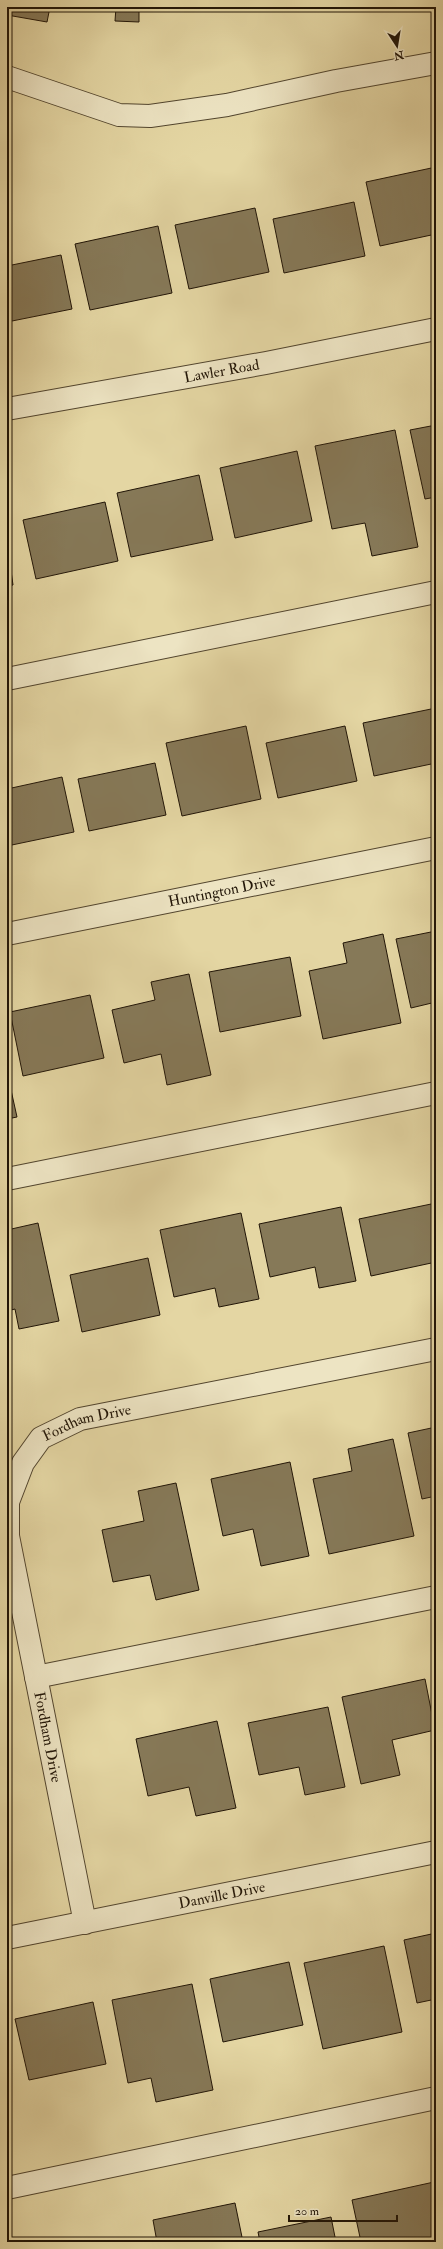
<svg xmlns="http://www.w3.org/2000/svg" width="443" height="2249" font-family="'IM FELL Double Pica',serif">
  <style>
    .building { fill: #867958; stroke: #211507 }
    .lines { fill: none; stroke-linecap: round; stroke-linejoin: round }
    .minor-casing { stroke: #52452e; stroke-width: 24 }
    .minor { stroke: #ede4c3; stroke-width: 22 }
    .labels { text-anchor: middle; stroke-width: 3; stroke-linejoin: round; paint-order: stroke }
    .street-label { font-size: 15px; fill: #211507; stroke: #ede4c3 }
  </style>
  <rect width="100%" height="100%" fill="#e4d6a3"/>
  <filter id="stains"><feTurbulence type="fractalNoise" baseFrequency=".005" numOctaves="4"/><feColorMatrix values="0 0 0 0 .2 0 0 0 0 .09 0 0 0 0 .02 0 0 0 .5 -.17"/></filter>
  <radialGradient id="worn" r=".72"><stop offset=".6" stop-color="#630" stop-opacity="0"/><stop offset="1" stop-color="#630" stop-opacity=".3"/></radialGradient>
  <path class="building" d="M7 7H50L47 22 7 15Z
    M116 7H139V22L115 21Z
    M436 167V234L380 246 366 182Z
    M354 202 365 256 284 273 273 219Z
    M255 208 269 272 189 289 175 225Z
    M158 226 172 293 90 310 75 244Z
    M61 255 72 309 7 322V266Z
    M436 425V497L425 499 410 430Z
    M395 430 418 547 372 556 365 523 332 529 315 446Z
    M297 451 312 521 235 538 220 468Z
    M199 475 213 540 131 557 117 493Z
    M105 502 118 561 36 579 23 520Z
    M7 542 13 585 7 586Z
    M436 708V763L374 776 363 723Z
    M246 726 261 799 182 816 166 743Z
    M345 726 357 781 278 798 266 743Z
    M155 763 166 815 89 831 78 779Z
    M62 777 74 832 7 846V789Z
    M436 931V1002L411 1008 396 939Z
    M383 934 401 1023 323 1039 309 971 347 963 343 943Z
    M290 957 301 1016 220 1032 209 972Z
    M189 974 211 1075 167 1085 161 1054 124 1063 112 1010 155 1000 151 982Z
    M90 995 104 1058 23 1076 10 1012Z
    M7 1072 17 1117 7 1119Z
    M436 1203V1262L371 1276 359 1219Z
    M341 1207 356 1281 319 1288 315 1267 270 1277 259 1224Z
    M241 1213 259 1299 219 1307 215 1288 174 1297 160 1230Z
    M38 1223 59 1321 19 1329 15 1309 7 1311V1230Z
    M148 1258 160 1315 82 1332 70 1275Z
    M436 1427V1496L422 1499 408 1433Z
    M393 1439 414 1536 329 1554 313 1479 352 1471 348 1449Z
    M290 1462 309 1556 261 1566 253 1529 223 1536 211 1479Z
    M176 1483 199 1590 156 1600 150 1575 113 1582 102 1530 144 1521 138 1491Z
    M425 1679 435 1730 392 1740 400 1775 361 1784 342 1697Z
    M328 1707 345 1787 305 1795 299 1767 259 1775 248 1723Z
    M217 1721 236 1808 196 1816 189 1787 148 1796 136 1739Z
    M436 1933V1999L417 2003 404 1940Z
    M384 1946 402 2032 323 2049 304 1963Z
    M289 1962 303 2025 223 2042 210 1979Z
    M192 1984 213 2090 156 2102 151 2078 128 2083 112 2000Z
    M93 2002 106 2064 29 2080 15 2019Z
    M434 2182 436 2242H361L352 2200Z
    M235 2203 243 2242H157L153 2220Z
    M331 2217 336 2242H260L258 2232Z"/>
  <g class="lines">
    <g class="minor-casing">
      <g id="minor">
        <path d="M7 77 119 115 150 116 227 105 336 81 436 63"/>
        <path id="s1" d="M7 409 266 363 436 329"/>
        <path d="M7 679 436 592"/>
        <path id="s2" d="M7 934 436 848"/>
        <path d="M7 1179 436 1093"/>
        <path d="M36 1677 436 1597"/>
        <path id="s3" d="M85 1923 8 1536V1502L23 1463 41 1438 80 1419 436 1349"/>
        <path id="s4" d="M7 1938 436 1852"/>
        <path d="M7 2188 436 2098"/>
      </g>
    </g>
    <use href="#minor" class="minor"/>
  </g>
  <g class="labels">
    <g class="street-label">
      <text dy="5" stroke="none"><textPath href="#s1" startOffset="218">Lawler Road</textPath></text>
      <text dy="5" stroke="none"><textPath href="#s2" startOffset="219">Huntington Drive</textPath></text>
      <text dy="5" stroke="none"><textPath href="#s3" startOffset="550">Fordham Drive</textPath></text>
      <text transform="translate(48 1737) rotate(79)" y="5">Fordham Drive</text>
      <text dy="5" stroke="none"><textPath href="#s4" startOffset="219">Danville Drive</textPath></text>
    </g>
  </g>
  <rect width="443" height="2249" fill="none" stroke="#e4d6a3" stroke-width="24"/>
  <rect x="8" y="8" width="427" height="2233" fill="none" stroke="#211507" stroke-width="2"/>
  <rect x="12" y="12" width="419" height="2225" fill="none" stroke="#211507"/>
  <g transform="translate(397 46) rotate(168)" stroke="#ede4c3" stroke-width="3" paint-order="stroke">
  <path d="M0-3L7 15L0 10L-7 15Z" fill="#211507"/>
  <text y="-6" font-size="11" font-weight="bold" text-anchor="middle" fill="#211507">N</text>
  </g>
  <path d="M289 2215v6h108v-6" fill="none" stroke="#211507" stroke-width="2"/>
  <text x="295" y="2215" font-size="12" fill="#211507" stroke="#ede4c3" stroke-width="3" paint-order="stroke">20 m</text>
  <rect width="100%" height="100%" filter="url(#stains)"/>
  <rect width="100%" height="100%" fill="url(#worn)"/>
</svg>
